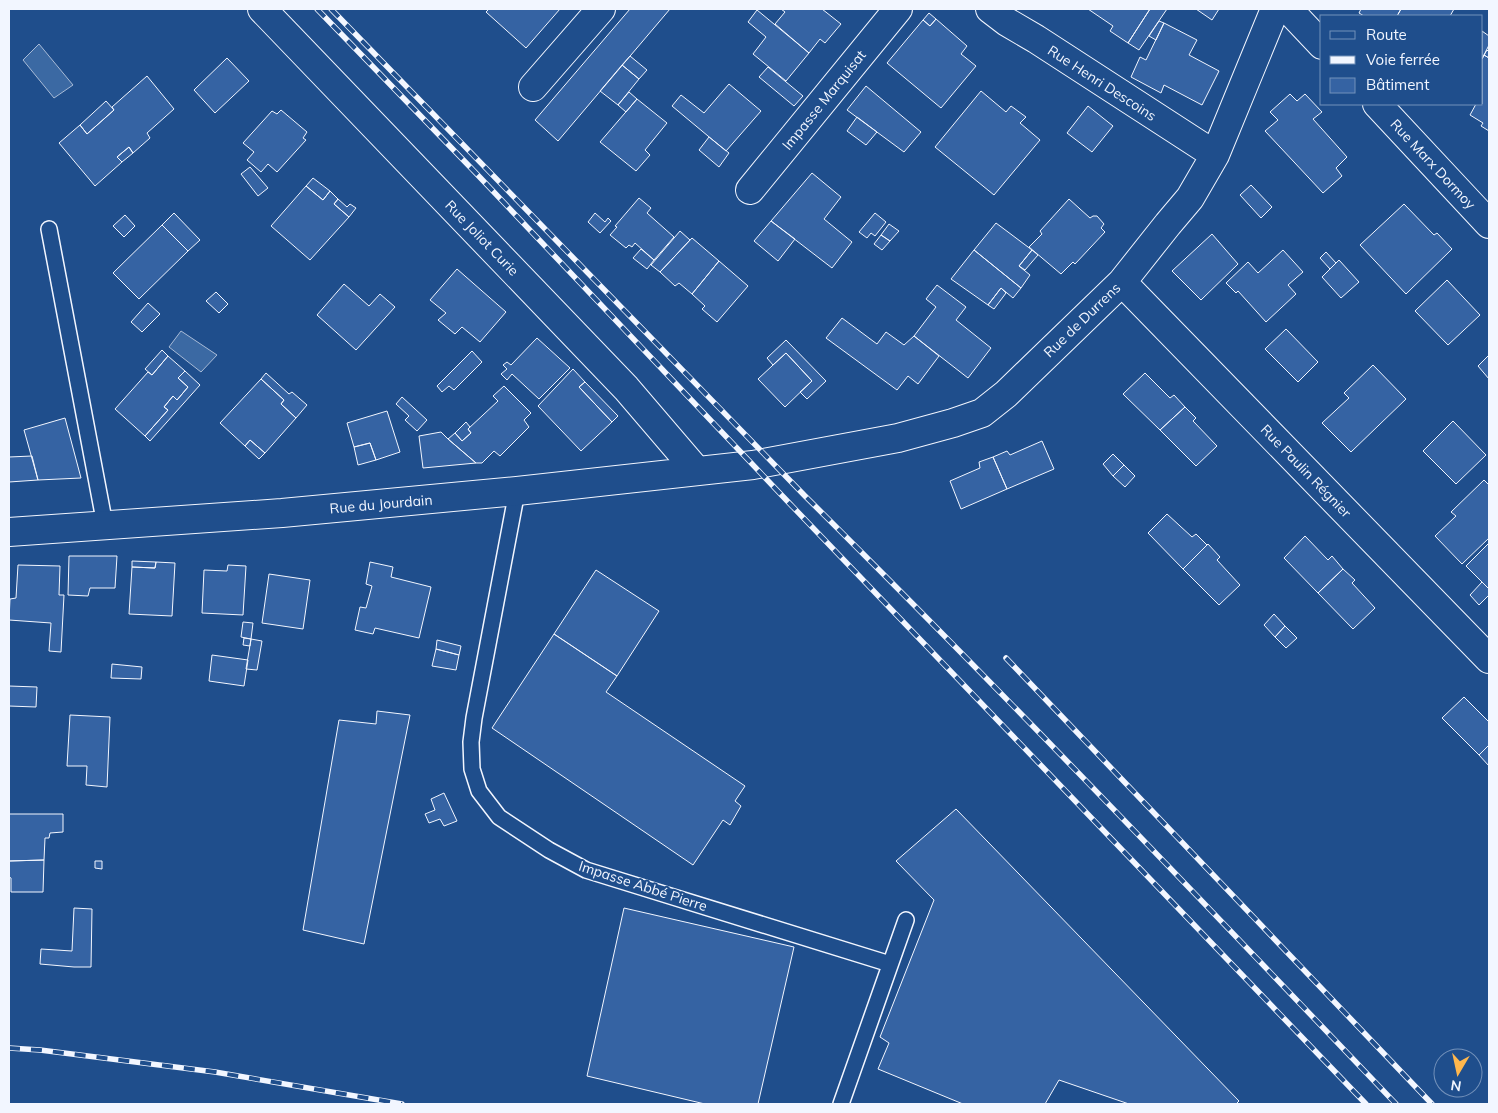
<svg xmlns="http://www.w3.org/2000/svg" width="1498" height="1113" font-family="Mulish,sans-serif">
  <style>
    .water { fill: #3b69a3; stroke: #a8bbd7 }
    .building { fill: #3563a3; stroke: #f2f6ff }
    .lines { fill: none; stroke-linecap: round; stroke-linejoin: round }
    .lane-casing { stroke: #f2f6ff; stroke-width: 18 }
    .street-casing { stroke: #f2f6ff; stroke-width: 30 }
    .lane { stroke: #1f4e8c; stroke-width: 15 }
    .street { stroke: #1f4e8c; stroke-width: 28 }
    .rail-casing { stroke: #f2f6ff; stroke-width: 5.5 }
    .rail { stroke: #1f4e8c; stroke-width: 4; stroke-dasharray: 11; stroke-linecap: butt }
    .labels { text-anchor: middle; stroke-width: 4; stroke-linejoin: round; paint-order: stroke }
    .street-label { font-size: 14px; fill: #f2f6ff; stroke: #1f4e8c }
  </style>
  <rect width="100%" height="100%" fill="#1f4e8c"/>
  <path class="water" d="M39 44 73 85 54 98 23 60Z
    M181 331 217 355 201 372 169 347Z"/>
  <path class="building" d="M489 9H560L526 48 486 12Z
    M630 9H670L558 141 535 120Z
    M781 9H822L841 24 825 43 820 39 809 53 775 24 785 12Z
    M1088 9H1150L1128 43 1110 31 1113 26Z
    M1150 9H1167L1139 50 1128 43Z
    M1196 9H1219L1212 20Z
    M1361 9H1401L1397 16H1364L1359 13Z
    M1401 9H1454L1450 16H1397Z
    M757 10 809 53 786 81 753 54 766 37 748 22Z
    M929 13 936 19 930 26 923 20Z
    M936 19 967 46 961 54 976 66 941 108 887 63 923 20 930 26Z
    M1159 21 1164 23 1156 40 1149 36Z
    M1164 23 1197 40 1189 55 1219 71 1202 105 1164 85 1161 93 1131 77 1140 57 1146 60Z
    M1482 31 1489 36V45L1482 59Z
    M1487 50 1489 52V58L1484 55Z
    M1484 55 1489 58V131L1481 126 1483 123 1470 115 1476 104H1482V59Z
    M630 56 647 70 639 79 622 65Z
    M227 58 249 81 215 113 194 90Z
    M622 65 639 79 618 105 600 91Z
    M768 67 803 96 794 106 759 77Z
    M147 76 174 109 147 133 150 138 133 153 129 147 117 157 122 162 95 186 59 143 80 125 87 134 114 110 112 107Z
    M729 84 761 111 726 151 672 106 681 95 704 113Z
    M866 86 921 132 904 152 847 110Z
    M981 91 1006 112 1011 106 1026 117 1020 123 1040 140 994 195 935 147Z
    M629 92 637 99 626 112 618 105Z
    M1290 94 1297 101 1305 94 1322 112 1313 119 1347 157 1336 168 1342 176 1323 193 1265 131 1278 120 1270 112Z
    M637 99 667 123 645 150 650 155 636 171 600 142Z
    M106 101 114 110 87 134 80 125Z
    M1088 106 1113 126 1092 152 1067 133Z
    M281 110 307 132 303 138 306 140 277 172 268 164 261 172 247 160 254 152 243 143 272 111 277 114Z
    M857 117 877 132 866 145 847 131Z
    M709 137 729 153 719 167 699 150Z
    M129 147 133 153 122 162 117 157Z
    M250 167 268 188 258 196 241 174Z
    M812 173 841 197 824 219 852 242 832 268 771 221Z
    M313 178 330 191 323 200 306 186Z
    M1251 185 1272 207 1261 218 1240 195Z
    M306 186 323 200 330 191 338 199 334 204 349 217 310 260 271 226Z
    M639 198 651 208 647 213 674 237 654 260 635 243 632 247 629 245 626 248 610 235 617 227 615 226Z
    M338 199 347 207 350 204 356 208 349 217 334 204Z
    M1069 199 1090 218 1093 216H1097L1104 224 1101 228 1105 232 1075 264 1073 262 1061 274 1029 247 1042 234 1040 231Z
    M1404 204 1434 235 1437 233 1452 249 1406 294 1360 245Z
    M174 213 200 240 188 251 162 225Z
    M595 213 605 222 608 218 611 221 600 233 588 222Z
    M875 213 886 222 875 236 871 233 867 238 859 232Z
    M125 215 135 226 124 237 113 226Z
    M771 221 795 239 778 261 754 241Z
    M996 223 1032 250 1019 266 1030 275 1021 288 974 250Z
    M889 224 899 231 890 241 881 235Z
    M162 225 188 251 139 299 113 273Z
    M680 231 690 240 660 272 651 265Z
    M1212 234 1238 264 1201 300 1172 271Z
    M881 235 890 241 882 250 874 244Z
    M692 238 719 261 692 294 679 283 675 286 660 272Z
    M641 249 654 260 647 269 633 258Z
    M974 250 1021 288 1013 298 1001 288 988 305 951 279Z
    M1032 250 1038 255 1025 270 1019 266Z
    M1283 250 1303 272 1288 285 1296 294 1266 322 1238 291 1236 293 1226 283 1248 262 1258 273Z
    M1326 252 1336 263 1330 269 1320 258Z
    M1339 260 1359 282 1341 298 1322 277Z
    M719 261 748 286 717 322 702 309 705 306 692 294Z
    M457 269 506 312 480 342 462 327 455 334 438 320 446 313 430 300Z
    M1447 280 1480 315 1448 345 1415 311Z
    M344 284 369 306 380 294 395 307 356 350 317 315Z
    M937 285 966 307 956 320 991 348 968 378 914 336 936 307 926 299Z
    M1001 288 1006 293 994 309 988 305Z
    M216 292 228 304 219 313 206 301Z
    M148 303 160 314 142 332 131 322Z
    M842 318 877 344 886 332 904 345 914 336 939 356 918 384 908 376 897 390 826 338Z
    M1286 329 1318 362 1298 382 1265 349Z
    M537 338 570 368 539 399 512 374 507 380 501 374 507 369 503 365 507 362 511 365Z
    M786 340 826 381 807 399 800 392 812 381 786 353 773 365 767 358Z
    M162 350 168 356 152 375 145 369Z
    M472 351 482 362 454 390 449 386 442 392 437 386Z
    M786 353 812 381 785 407 758 379Z
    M1489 355V379L1478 366Z
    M168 356 185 371 178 378 188 387 177 400 173 396 164 407 168 410 145 436 115 409 148 372 152 375Z
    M1373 365 1406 399 1351 452 1322 423 1349 398 1344 393Z
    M573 369 585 382 579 387 612 422 581 451 538 406Z
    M185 371 200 385 150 441 145 436 168 410 164 407 173 396 177 400 188 387 178 378Z
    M266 373 289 394 292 392 307 405 296 418 281 404 284 400 261 379Z
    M1145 373 1170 398 1174 395 1185 407 1160 430 1123 394Z
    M261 379 284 400 281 404 296 418 265 453 250 440 245 446 220 423Z
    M585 382 618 416 612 422 579 387Z
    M504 386 531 413 524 420 529 427 500 456 494 451 482 463H476L448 439 455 433 462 441 471 433 468 429 498 401 493 396Z
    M402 397 427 420 417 431 405 420 409 416 396 404Z
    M1185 407 1196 418 1193 421 1217 446 1196 466 1160 430Z
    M387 411 400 452 376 460 370 443 354 447 347 423Z
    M65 418 81 478 38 480 24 430Z
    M1453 421 1486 455 1456 484 1423 451Z
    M466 422 470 427 468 429 471 433 462 441 455 433Z
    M441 432 448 439 476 463 423 468 419 436Z
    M250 440 265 453 259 459 245 446Z
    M1042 441 1054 469 1007 489 993 457 1007 451 1010 455Z
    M370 443 376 460 358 465 354 447Z
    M1113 454 1124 465 1113 476 1103 464Z
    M32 456 38 480 9 482V457Z
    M993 457 1007 489 961 509 950 481 980 468 979 462Z
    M1124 465 1135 476 1125 487 1113 476Z
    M1484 480 1489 485V538L1462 564 1435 536 1456 516 1451 512Z
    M1167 514 1192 537 1196 534 1207 545 1183 569 1148 533Z
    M1305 536 1328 560 1332 556 1343 569 1318 593 1284 558Z
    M1489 543V589L1466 566Z
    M1208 544 1220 557 1217 560 1240 585 1219 605 1183 569Z
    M69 556H117L115 588H90L88 596 68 595Z
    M132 561 156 562 155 568 132 567Z
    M156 562 175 563 172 616 129 614 132 567 155 568Z
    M370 562 393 567 391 577 431 587 419 638 375 628 373 634 355 630 360 607 366 608 372 586 366 584Z
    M18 565 60 566 59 595H64L61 652 49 651 51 623 9 620 10 599 16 598Z
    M228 565 246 566 243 615 202 613 204 570 227 571Z
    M1343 569 1355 580 1352 583 1375 608 1353 629 1318 593Z
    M596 570 659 611 617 676 554 634Z
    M269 574 310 580 303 629 262 623Z
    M1482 582 1489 589V595L1479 605 1470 595Z
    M1274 614 1285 626 1275 637 1264 625Z
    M243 622 253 623 251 639 241 637Z
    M1285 626 1297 638 1286 648 1275 637Z
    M554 634 617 676 606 692 745 786 735 801 741 806 730 825 723 820 693 865 492 728Z
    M244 638 251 639 250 646 243 645Z
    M251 639 262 641 257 670 246 669Z
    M437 640 461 646 459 655 436 649Z
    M436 649 459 655 456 670 432 666Z
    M212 655 248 660 244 686 209 681Z
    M112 664 142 667 141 679 111 678Z
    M9 686 37 687 36 707 9 706Z
    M1464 697 1489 722V745L1479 755 1442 718Z
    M377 711 410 715 364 944 303 930 339 720 376 724Z
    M70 715 110 717 107 787 86 785 87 766H67Z
    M1489 745V766L1479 755Z
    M444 793 457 821 444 826 440 819 429 823 425 814 435 810 431 799Z
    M956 809 1239 1101 1236 1104H1129L1059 1080 1045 1104H963L878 1069 889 1043 880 1037 934 900 896 861Z
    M9 814H63V832L50 833 49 838H45L44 860 9 861Z
    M44 860 43 892H11V878L9 877V861Z
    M95 861H102V869L95 868Z
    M74 908 92 909 91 967H74L40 964 41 949 72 951Z
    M624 908 794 947 758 1104H705L587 1076Z"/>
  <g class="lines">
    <g class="lane-casing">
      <path id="lane" d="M49 229 105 525
        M517 491 474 718 471 742 472 769 479 791 499 817 549 850 586 870 890 964
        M841 1104 906 920"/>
    </g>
    <g class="street-casing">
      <path id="street" d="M262 9 626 388 697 471
        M990 9 1007 22 1036 39 1215 155
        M1288 9 1322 45
        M533 87 601 9
        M1377 104 1489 224
        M750 190 898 9
        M1122 282 1489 659
        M9 532 282 513 517 491 753 465 898 438 953 423 982 413 1006 394 1122 282 1168 224 1190 198 1215 155 1275 9"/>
    </g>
    <use href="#lane" class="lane"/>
    <use href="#street" class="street"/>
    <g class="rail-casing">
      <path id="rail" d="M317 9 472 169 792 506 1366 1104
        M331 9 805 496C1006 695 1201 900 1396 1104
        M1006 658 1432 1104
        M9 1048 40 1050 215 1072 402 1104"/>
    </g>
    <use href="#rail" class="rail"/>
  </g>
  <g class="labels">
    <g class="street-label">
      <text transform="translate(1102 83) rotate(33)" y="5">Rue Henri Descoins</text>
      <text transform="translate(824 100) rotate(-51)" y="5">Impasse Marquisat</text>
      <text transform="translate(1433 164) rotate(47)" y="5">Rue Marx Dormoy</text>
      <text transform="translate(482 238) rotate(46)" y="5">Rue Joliot Curie</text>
      <text transform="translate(1082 320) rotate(-44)" y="5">Rue de Durrens</text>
      <text transform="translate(1306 471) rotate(46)" y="5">Rue Paulin Régnier</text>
      <text transform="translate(381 504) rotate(-5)" y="5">Rue du Jourdain</text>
      <text transform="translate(643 886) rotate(18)" y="5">Impasse Abbé Pierre</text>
    </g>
  </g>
  <rect width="1498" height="1113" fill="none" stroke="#f2f6ff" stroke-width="20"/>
  <rect x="1320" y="15" width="162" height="90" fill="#1f4e8c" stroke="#7391ba"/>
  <rect x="1330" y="31" width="25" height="8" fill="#1f4e8c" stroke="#7391ba"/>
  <text x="1366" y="40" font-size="15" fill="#f2f6ff">Route</text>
  <rect x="1330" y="56" width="25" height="8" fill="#f2f6ff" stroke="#7391ba"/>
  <text x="1366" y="65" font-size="15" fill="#f2f6ff">Voie ferrée</text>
  <rect x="1330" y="78" width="25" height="15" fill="#3563a3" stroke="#7391ba"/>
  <text x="1366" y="90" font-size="15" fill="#f2f6ff">Bâtiment</text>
  <g transform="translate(1458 1073) rotate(189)"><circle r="24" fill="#1f4e8c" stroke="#7391ba"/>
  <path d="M0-4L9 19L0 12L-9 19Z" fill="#ffb74d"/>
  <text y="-8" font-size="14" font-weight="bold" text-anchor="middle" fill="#f2f6ff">N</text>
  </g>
</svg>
